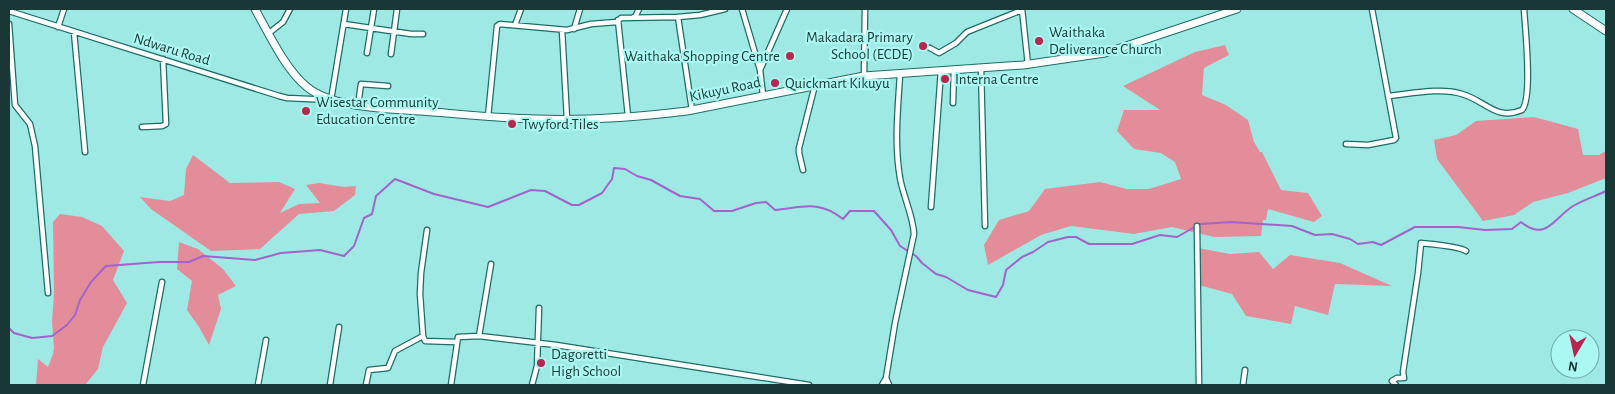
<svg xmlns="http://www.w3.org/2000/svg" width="1615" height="394" font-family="'Alegreya Sans',sans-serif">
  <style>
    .green { fill: #e48d9a }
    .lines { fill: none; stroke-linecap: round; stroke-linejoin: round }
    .stream { stroke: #a164ca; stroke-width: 2 }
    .minor-casing { stroke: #1c6c68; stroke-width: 7 }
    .secondary-casing { stroke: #1c6c68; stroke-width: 9 }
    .minor { stroke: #fff; stroke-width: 4.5 }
    .secondary { stroke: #fff; stroke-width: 7 }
    .poi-dot { fill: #b7264f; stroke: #abf7f1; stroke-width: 2 }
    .labels { text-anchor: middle; stroke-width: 4.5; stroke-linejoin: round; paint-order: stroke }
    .poi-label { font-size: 15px; fill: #183735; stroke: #abf7f1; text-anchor: start }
    .street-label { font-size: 15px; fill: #183735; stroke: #abf7f1 }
  </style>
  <rect width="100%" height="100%" fill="#9ee9e4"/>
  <path class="green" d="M1225 45 1229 55 1204 68 1202 95 1226 105 1248 120 1254 142 1260 152H1262L1281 190 1308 193 1322 216 1314 222 1268 209 1266 220H1263L1261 236 1214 237 1172 227 1134 234 1071 226 1041 235 988 265 984 245 999 220 1029 211 1045 189 1100 182 1127 189H1149L1181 179 1175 162 1161 153 1134 149 1117 131 1124 110H1160L1123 86 1195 52Z
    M1534 117 1578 129 1583 155H1599L1606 151V178L1568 193 1533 202 1514 215 1483 221 1437 159 1434 140 1456 135 1476 121Z
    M193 155 230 183 279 182 295 189 280 213 299 204 320 203 306 185 319 183 344 187 356 186 355 195 334 211 299 214 260 249 211 251 151 209 140 197 170 201 184 195 186 169Z
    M60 214 82 217 102 226 124 251 113 280 127 303 103 347 98 369 85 385H36L38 359 48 367 53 354 54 348 52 322 54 293 53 222Z
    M179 242 198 249 223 269 236 286 218 295 221 309 209 345 199 327 187 310 192 281 177 269Z
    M1198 248 1230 254 1259 252 1273 269 1290 255 1340 263 1392 286 1335 284 1328 315 1295 306 1291 324 1246 316 1232 294 1195 284Z"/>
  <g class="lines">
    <path class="stream" d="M9 328 14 333 32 338 52 336 67 325 75 315 80 300 91 282 106 266 159 262H189L203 256 255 260 281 253 320 250 344 256 354 246 364 218 372 214 376 196 395 179 434 194 488 207 531 190 545 191 572 205H579L602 193 612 179 614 168 625 169 637 176 651 180 680 196 700 199 714 211H732L756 203 766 202 775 210C804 207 819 200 843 219L850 211H874L891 230 900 246 916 256 922 263 936 274 946 277 968 290 996 297 1003 285 1006 270 1022 257 1033 252 1048 242 1068 237H1076L1089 244H1132L1160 235 1177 237 1200 224 1231 222 1292 226 1315 235 1332 234 1350 239 1358 244 1373 242 1381 245 1415 227H1458L1485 230 1512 229 1521 222C1546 242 1553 219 1573 206 1583 200 1596 196 1606 191"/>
    <g class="minor-casing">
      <path id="minor" d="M742 9 760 70 763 95
        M1022 9 1028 65
        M9 11 279 96 287 98 331 100 346 9
        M634 17H635L639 9
        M678 17 692 110
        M618 20 628 116
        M9 24 15 105 30 124 35 146 48 293
        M344 24 411 34H423
        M515 25 521 9
        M58 27 64 9
        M574 29 580 9
        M562 30 567 119
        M74 32 85 152
        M269 33 283 22 290 9
        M930 48 939 53 956 43 967 32 1022 10
        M367 53 374 9
        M391 54 397 9
        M981 68 985 226
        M760 70 787 9
        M864 76 865 9
        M1388 96C1410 94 1441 87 1462 94 1486 101 1496 121 1522 110 1533 98 1525 27 1524 9
        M953 103 954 69
        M358 105 361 84 388 86
        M488 117 497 26 500 24 567 30 591 24 617 22 621 18 678 17 700 15 725 9
        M142 127 162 126 166 124 163 59
        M1346 144 1368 145 1394 140 1396 138 1372 9
        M803 170 799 153V148L815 85
        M931 207 941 70
        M1197 226 1199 385
        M427 230 421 273 420 294 423 336 425 341 456 342
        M479 336 491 264
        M886 378 889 385
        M143 385 162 282
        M258 385 266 340
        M330 385 339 327
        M366 385 369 370 388 368 395 351 423 336
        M451 385 458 337 479 336 556 345 809 385
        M532 385 537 366 539 308
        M882 385 886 378 895 323 914 234C913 215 903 196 900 178 894 143 898 108 900 74
        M1243 385 1245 370
        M1396 385 1392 381 1397 378H1404L1403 372 1418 273 1421 243C1431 244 1459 246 1466 251"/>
    </g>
    <g class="secondary-casing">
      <path id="secondary" d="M255 9C269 34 285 69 307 87 332 108 390 109 421 111 459 114 497 118 535 119 585 121 637 117 687 111L864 76 1023 65 1105 53 1237 9
        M1573 9 1606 31"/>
    </g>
    <use href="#minor" class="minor"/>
    <use href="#secondary" class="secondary"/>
  </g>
  <g class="poi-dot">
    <circle cx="1039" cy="41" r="5"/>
    <circle cx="923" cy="46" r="5"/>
    <circle cx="790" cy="56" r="5"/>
    <circle cx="945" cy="79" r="5"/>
    <circle cx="775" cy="83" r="5"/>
    <circle cx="306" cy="111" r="5"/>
    <circle cx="512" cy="124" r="5"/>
    <circle cx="541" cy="363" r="5"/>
  </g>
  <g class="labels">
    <g class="poi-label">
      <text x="1049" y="37">Waithaka<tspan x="1049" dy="17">Deliverance Church</tspan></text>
      <text x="913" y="42" text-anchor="end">Makadara Primary<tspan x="913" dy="17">School (ECDE)</tspan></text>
      <text x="780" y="61" text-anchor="end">Waithaka Shopping Centre</text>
      <text x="955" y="84">Interna Centre</text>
      <text x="785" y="88">Quickmart Kikuyu</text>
      <text x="316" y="107">Wisestar Community<tspan x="316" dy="17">Education Centre</tspan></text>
      <text x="522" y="129">Twyford Tiles</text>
      <text x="551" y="359">Dagoretti<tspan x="551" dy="17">High School</tspan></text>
    </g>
    <g class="street-label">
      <text transform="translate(172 49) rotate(17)" y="5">Ndwaru Road</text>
      <text transform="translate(725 89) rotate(-12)" y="5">Kikuyu Road</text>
    </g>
  </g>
  <rect width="1615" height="394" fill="none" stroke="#183735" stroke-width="20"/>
  <g transform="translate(1575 354) rotate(189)"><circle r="24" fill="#abf7f1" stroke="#70aaa6"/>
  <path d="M0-4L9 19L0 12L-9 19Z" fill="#b7264f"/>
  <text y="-8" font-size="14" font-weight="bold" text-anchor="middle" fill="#183735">N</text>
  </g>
</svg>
